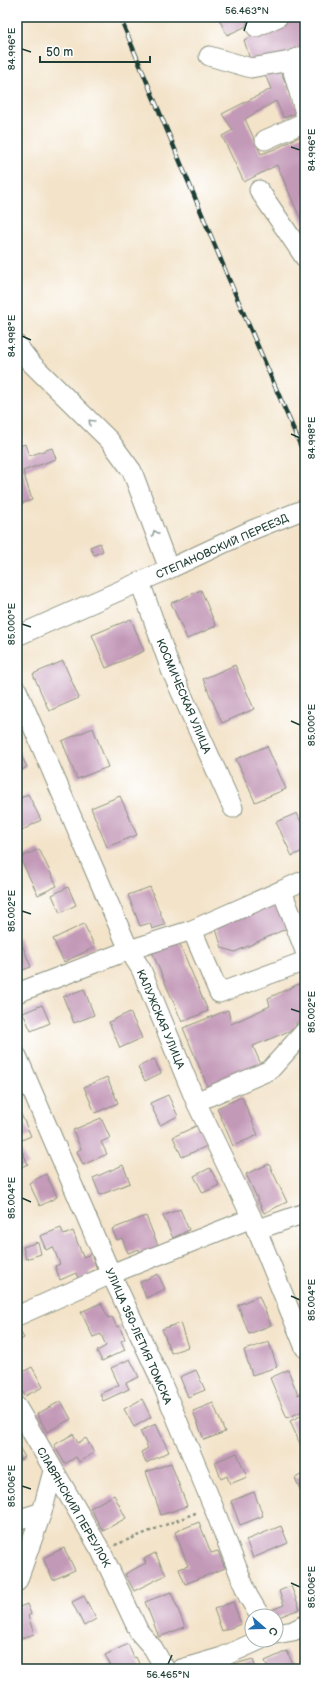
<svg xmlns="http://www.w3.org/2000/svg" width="322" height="1686" font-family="'Balsamiq Sans',sans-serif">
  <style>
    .building { fill: #c399b8 }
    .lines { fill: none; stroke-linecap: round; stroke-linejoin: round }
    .minor-casing { stroke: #89907e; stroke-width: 21 }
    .path { stroke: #89907e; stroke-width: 2.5; stroke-dasharray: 3 3; stroke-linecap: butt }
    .minor { stroke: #fff; stroke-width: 19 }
    .rail-casing { stroke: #1f3d34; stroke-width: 4.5 }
    .rail { stroke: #fff; stroke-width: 3; stroke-dasharray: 9; stroke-linecap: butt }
    .oneway { stroke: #8f9e9a }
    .ticks { fill: none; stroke: #1f3d34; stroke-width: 1.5 }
    .labels { text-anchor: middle; stroke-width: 3; stroke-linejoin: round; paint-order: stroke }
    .street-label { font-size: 11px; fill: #1f3d34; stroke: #fff }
    .neatline { fill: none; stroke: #1f3d34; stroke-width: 1.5 }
    .ticks-label { font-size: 10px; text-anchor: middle; fill: #1f3d34 }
  </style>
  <rect width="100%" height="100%" fill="#fff"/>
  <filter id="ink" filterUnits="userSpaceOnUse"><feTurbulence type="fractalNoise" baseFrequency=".025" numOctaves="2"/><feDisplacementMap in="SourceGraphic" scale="8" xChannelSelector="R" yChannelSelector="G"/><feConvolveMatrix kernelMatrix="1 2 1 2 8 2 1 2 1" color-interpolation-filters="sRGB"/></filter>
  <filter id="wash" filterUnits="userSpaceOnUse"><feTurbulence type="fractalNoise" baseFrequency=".012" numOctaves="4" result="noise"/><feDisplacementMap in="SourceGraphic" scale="16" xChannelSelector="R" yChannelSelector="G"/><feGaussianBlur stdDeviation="0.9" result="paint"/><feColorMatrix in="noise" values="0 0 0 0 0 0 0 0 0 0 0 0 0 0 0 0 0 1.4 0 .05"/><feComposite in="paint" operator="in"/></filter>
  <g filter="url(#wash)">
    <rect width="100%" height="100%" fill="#f3e3c9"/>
    <g id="blocks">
      <path class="building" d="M218 17H251L246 19 249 25 227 35Z
        M298 17H305V46L278 58 251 63 244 40Z
        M278 66 299 112 284 118 276 101 245 119 261 154 275 149 305 134V152H304L305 155V229L277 165 244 182 222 136 233 130 222 114 271 89 264 72Z
        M25 444 29 456 52 448 56 459 23 471 32 500 17 505V447Z
        M100 543 103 551 94 555 90 547Z
        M201 590 216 626 187 639 171 603Z
        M131 619 144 651 106 668 92 635Z
        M63 661 79 698 49 711 33 674Z
        M235 665 254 709 222 723 203 679Z
        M93 728 108 767 77 779 62 741Z
        M267 746 286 789 255 802 236 759Z
        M17 747 27 767 17 773Z
        M28 794 41 820 21 831 17 823V800Z
        M120 796 137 835 107 847 91 808Z
        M297 813 305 831V850L292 856 276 822Z
        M39 849 57 886 38 895 20 858Z
        M68 887 76 905 60 913 52 895Z
        M150 887 165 925 152 929 150 923 140 926 128 895Z
        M281 898 292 926 235 952 222 948 215 926Z
        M84 924 95 947 64 962 53 939Z
        M19 937 31 967 17 972V938Z
        M178 940 208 1011 182 1022 152 952Z
        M301 983 305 985V1018L296 1023V1028L253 1046 262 1067 209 1090 183 1028 228 1010 231 1024 270 1006 268 998Z
        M84 989 94 1015 74 1023 63 997Z
        M42 1005 50 1023 31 1031 23 1013Z
        M130 1012 142 1038 120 1048 109 1022Z
        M154 1059 161 1073 145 1081 138 1067Z
        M107 1077 118 1103 95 1113 84 1087Z
        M168 1095 178 1116 160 1125 150 1103Z
        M242 1097 258 1135 233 1146 217 1108Z
        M19 1110 31 1136 17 1142V1111Z
        M101 1118 110 1138 101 1142 107 1154 83 1165 77 1151 81 1149 73 1130Z
        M198 1125 207 1146 182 1157 173 1137Z
        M22 1151 28 1164 17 1169V1153Z
        M269 1164 287 1202 264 1213 246 1174Z
        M123 1165 130 1183 100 1195 93 1178Z
        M210 1168 219 1185 203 1193 194 1176Z
        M46 1174 57 1197 40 1206 29 1183Z
        M180 1209 189 1230 173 1238 163 1216Z
        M146 1216 159 1248 141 1255 139 1249 128 1253 122 1238 117 1240 112 1229Z
        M61 1228 64 1235 73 1231 83 1257 91 1254 97 1269 89 1273 90 1276 79 1281 76 1273 60 1280 55 1266 60 1264 53 1247 46 1250 40 1236Z
        M38 1242 41 1254 26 1259 23 1247Z
        M158 1274 165 1289 146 1298 140 1282Z
        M259 1296 271 1325 249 1334 238 1305Z
        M101 1303 108 1318 112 1317 117 1327 119 1326 125 1339 121 1341 125 1350 102 1361 97 1351 106 1346 101 1334 93 1337 81 1312Z
        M180 1323 188 1347 171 1353 162 1329Z
        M17 1328H18L24 1338 17 1342Z
        M269 1342 277 1367 252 1375 244 1350Z
        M130 1359 139 1377 126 1383 129 1389 103 1401 100 1394 119 1385 111 1368Z
        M32 1367 43 1387 25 1396 17 1381V1375Z
        M196 1370 205 1390 188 1397 180 1377Z
        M288 1370 298 1395 305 1392V1410L287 1418 270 1378Z
        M142 1399 151 1417 134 1427 124 1409Z
        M61 1401 71 1419 47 1432 37 1414Z
        M213 1403 225 1432 204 1440 193 1411Z
        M305 1414V1455L290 1421Z
        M156 1424 169 1452 146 1463 141 1452 148 1448 140 1431Z
        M73 1434 78 1443 86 1438 94 1453 79 1462 76 1457 65 1464 54 1445Z
        M17 1444 25 1457 17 1462Z
        M237 1453 247 1477 230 1484 227 1476 221 1479 215 1462Z
        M171 1463 187 1506 161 1515 146 1472Z
        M305 1473V1501L295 1478Z
        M254 1492 263 1516 240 1525 231 1501Z
        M114 1495 126 1518 103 1531 90 1508Z
        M199 1522 211 1553 218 1551 225 1568 185 1584 179 1569 188 1566 175 1532Z
        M281 1526 288 1543 253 1558 246 1540Z
        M64 1548 75 1570 53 1580 43 1558Z
        M155 1553 166 1575 134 1591 125 1574 146 1563 144 1559Z
        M291 1586 300 1609 276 1618 271 1610 284 1605 279 1591Z
        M171 1592 185 1627 159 1637 145 1602Z
        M84 1596 96 1619 84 1626 72 1602Z
        M233 1602 241 1624 222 1631 214 1609Z
        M27 1604 31 1614 28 1616 34 1634 17 1640V1608Z
        M128 1644 134 1658 136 1657 141 1668 104 1669 111 1666 105 1655Z
        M287 1651 295 1669H268L265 1661Z
        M253 1659 256 1669H236L235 1664Z"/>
    </g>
  </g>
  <g filter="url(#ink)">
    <use href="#blocks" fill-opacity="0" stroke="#89907e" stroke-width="1"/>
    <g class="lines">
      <g class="minor-casing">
        <path id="minor" d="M256 27 278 17
          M209 56 251 68 290 61 305 55
          M290 61 305 113
          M265 140 305 122
          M259 190 305 258
          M17 345 30 362 110 441 132 471 169 569
          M140 582 171 670 233 808
          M17 636 169 569 252 530 305 509
          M17 690 129 950 141 969 196 1102 252 1218 305 1348
          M282 891 305 951
          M192 930 219 993 305 961
          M17 993 129 950 192 930 305 880
          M17 1056 111 1274 158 1374 213 1506 248 1596 260 1616
          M196 1102 270 1070 305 1031
          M256 1230 305 1213
          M17 1316 111 1274 252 1218
          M17 1407 101 1551 139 1632 153 1648 165 1669
          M17 1520 42 1512 53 1471
          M17 1582 42 1512
          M276 1634 293 1631 305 1625
          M181 1669 222 1657 260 1640"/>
      </g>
      <path class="path" d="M115 1545 198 1512"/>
      <use href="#minor" class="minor"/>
      <g class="rail-casing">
        <path id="rail" d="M120 17 228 277 305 456"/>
      </g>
      <use href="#rail" class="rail"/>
    </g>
    <defs><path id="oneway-chevron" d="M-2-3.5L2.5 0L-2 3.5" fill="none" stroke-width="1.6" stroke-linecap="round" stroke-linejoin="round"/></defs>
    <g class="oneway">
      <use href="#oneway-chevron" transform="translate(91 422) rotate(-135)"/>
      <use href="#oneway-chevron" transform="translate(155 533) rotate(-110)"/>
    </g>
  </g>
  <path class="ticks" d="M244 31 247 22M22 49 31 52M291 147 300 150M22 336 31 340M291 434 300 438M22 624 31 627M291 721 300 725M22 911 31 914M291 1009 300 1012M22 1198 31 1202M291 1296 300 1300M22 1486 31 1489M291 1583 300 1587M168 1664 172 1655"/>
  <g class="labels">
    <g class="street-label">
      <text transform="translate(222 546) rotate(-24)" y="4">СТЕПАНОВСКИЙ ПЕРЕЕЗД</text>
      <text transform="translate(184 696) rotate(67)" y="4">КОСМИЧЕСКАЯ УЛИЦА</text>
      <text transform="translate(161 1019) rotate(67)" y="4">КАЛУЖСКАЯ УЛИЦА</text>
      <text transform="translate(139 1336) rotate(66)" y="4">УЛИЦА 350-ЛЕТИЯ ТОМСКА</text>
      <text transform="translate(74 1507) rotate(60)" y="4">СЛАВЯНСКИЙ ПЕРЕУЛОК</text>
    </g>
  </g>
  <rect width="322" height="1686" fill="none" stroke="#fff" stroke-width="44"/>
  <g transform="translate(264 1628) rotate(110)"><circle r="19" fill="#ffffff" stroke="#a5b1ae"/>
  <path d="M0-3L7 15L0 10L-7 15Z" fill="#1f6fb2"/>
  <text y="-6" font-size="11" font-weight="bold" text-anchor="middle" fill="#1f3d34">С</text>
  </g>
  <path d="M40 56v6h110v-6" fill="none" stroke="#1f3d34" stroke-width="2"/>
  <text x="46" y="56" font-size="12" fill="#1f3d34" stroke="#ffffff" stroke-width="3" paint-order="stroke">50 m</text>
  <rect x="22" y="22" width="278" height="1642" class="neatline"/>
  <g class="ticks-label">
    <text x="247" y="14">56.463°N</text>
    <text transform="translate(11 49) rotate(-90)" y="4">84.996°E</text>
    <text transform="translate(311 150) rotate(-90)" y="4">84.996°E</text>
    <text transform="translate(11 336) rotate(-90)" y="4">84.998°E</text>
    <text transform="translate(311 438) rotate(-90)" y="4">84.998°E</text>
    <text transform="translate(11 624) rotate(-90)" y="4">85.000°E</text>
    <text transform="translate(311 725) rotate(-90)" y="4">85.000°E</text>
    <text transform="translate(11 911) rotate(-90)" y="4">85.002°E</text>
    <text transform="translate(311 1012) rotate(-90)" y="4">85.002°E</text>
    <text transform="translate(11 1198) rotate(-90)" y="4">85.004°E</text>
    <text transform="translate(311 1300) rotate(-90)" y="4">85.004°E</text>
    <text transform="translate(11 1486) rotate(-90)" y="4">85.006°E</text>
    <text transform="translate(311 1587) rotate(-90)" y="4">85.006°E</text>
    <text x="168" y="1678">56.465°N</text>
  </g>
</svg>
